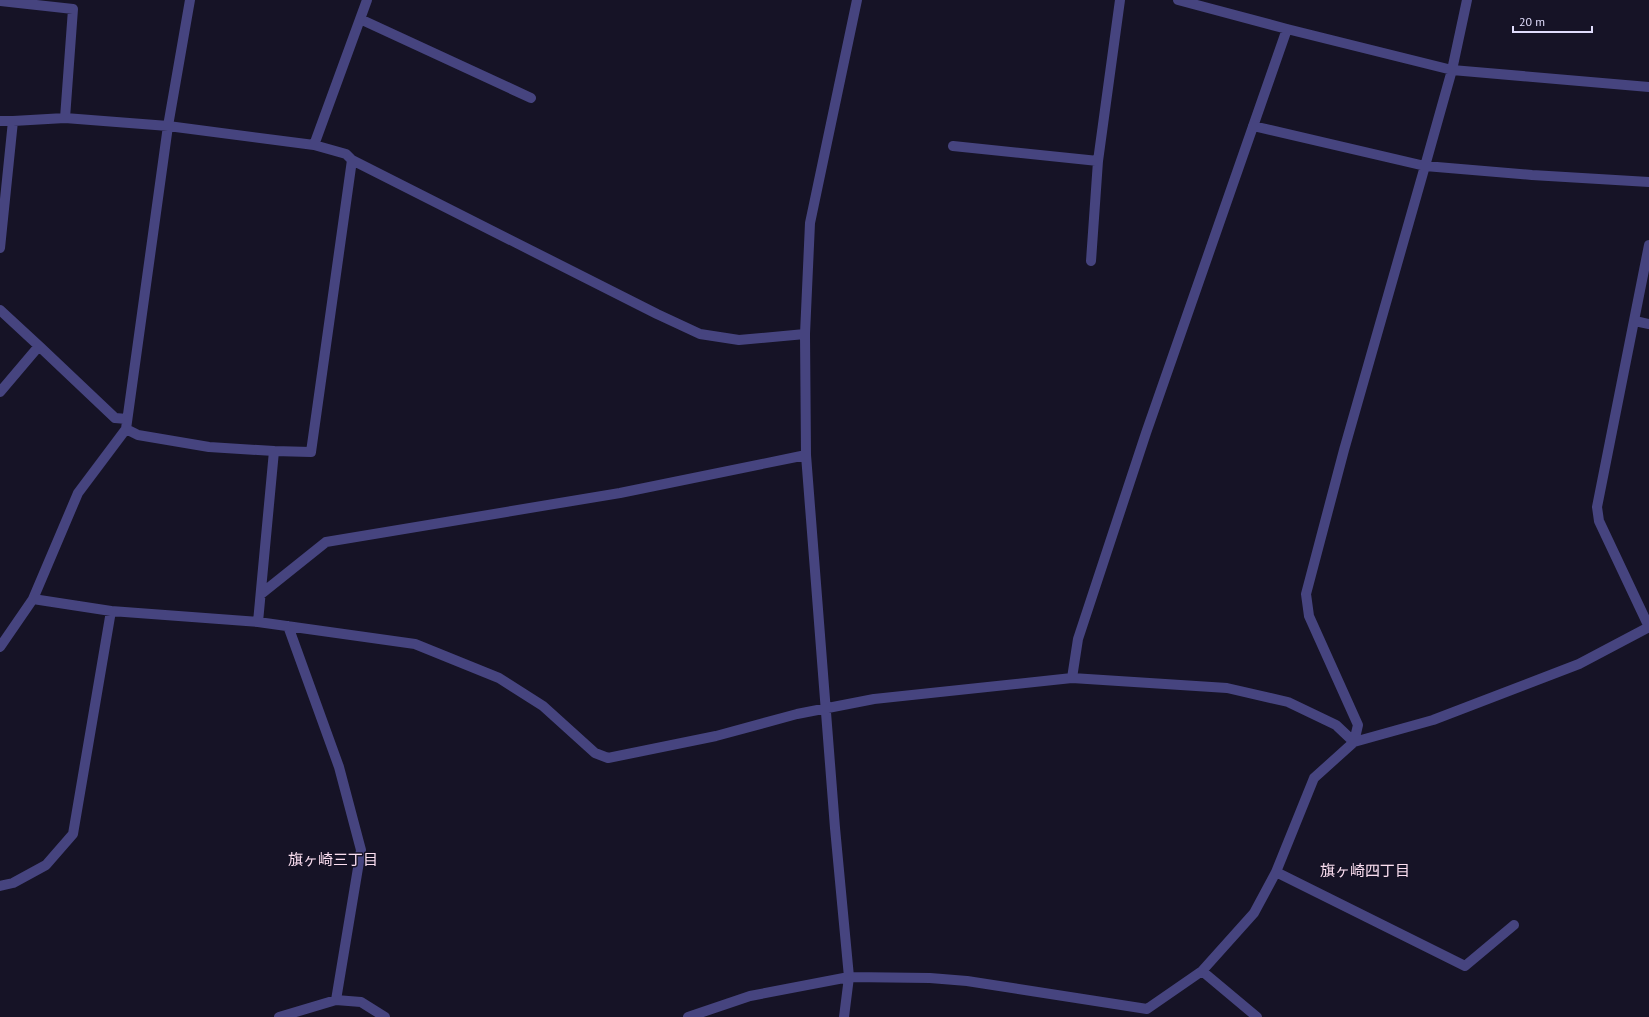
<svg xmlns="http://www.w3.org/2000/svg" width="1649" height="1017" font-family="'PT Sans','Noto Sans JP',sans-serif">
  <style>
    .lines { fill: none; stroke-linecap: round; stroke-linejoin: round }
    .minor { stroke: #46447f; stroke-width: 10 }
    .labels { text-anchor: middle; stroke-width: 3; stroke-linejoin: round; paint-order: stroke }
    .neighbourhood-label { font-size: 15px; fill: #fbdef0; stroke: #161326 }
  </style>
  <rect width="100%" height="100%" fill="#161326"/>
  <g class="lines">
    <path class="minor" d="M190 0 168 126 126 429 78 493 33 599 111 611 258 622 415 644 499 678 543 706 595 753 608 758 716 736 797 714 874 699 1072 678 1078 639 1146 433 1287 29
      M1178 0 1287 29 1452 70 1649 87
      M1467 0 1452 70 1425 166 1532 175 1649 182
      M0 1 73 9 65 118
      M360 19 531 98
      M0 121H13
      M314 145 367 0
      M953 146 1098 161 1120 0
      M0 248 13 121 65 118 168 126 314 145 346 154 352 160 657 314 700 334 739 340 805 334
      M1091 261 1098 161
      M0 310 39 346
      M1635 321 1649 324
      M0 392 39 346 115 418 127 419
      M126 429 138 435 209 447 274 451
      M261 594 326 542 620 493 806 455
      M258 622 274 451 311 452 352 160
      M288 626 339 767 361 850 336 1000
      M1649 627 1599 521 1597 507 1649 245
      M0 647 33 599
      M1072 678 1227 688 1288 702 1336 725 1354 742 1358 725 1309 616 1306 594 1344 450 1425 166 1253 126
      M1276 872 1465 966 1514 925
      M0 886 13 883 46 865 73 834 111 611
      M1202 971 1257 1017
      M279 1017 336 1000 361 1002 385 1017
      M688 1017 750 996 849 977 930 978 967 981 1147 1009 1202 971 1254 913 1276 872 1314 778 1354 742 1433 720 1579 664 1649 627
      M844 1017 849 977 835 828 806 455 805 334 810 223 857 0"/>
  </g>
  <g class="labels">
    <g class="neighbourhood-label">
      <text x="333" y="865">旗ヶ崎三丁目</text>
      <text x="1365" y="876">旗ヶ崎四丁目</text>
    </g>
  </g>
  <path d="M1513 26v6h79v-6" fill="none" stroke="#e0dcfb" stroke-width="2"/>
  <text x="1519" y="26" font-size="12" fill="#e0dcfb" stroke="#161326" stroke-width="3" paint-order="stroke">20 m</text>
</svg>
